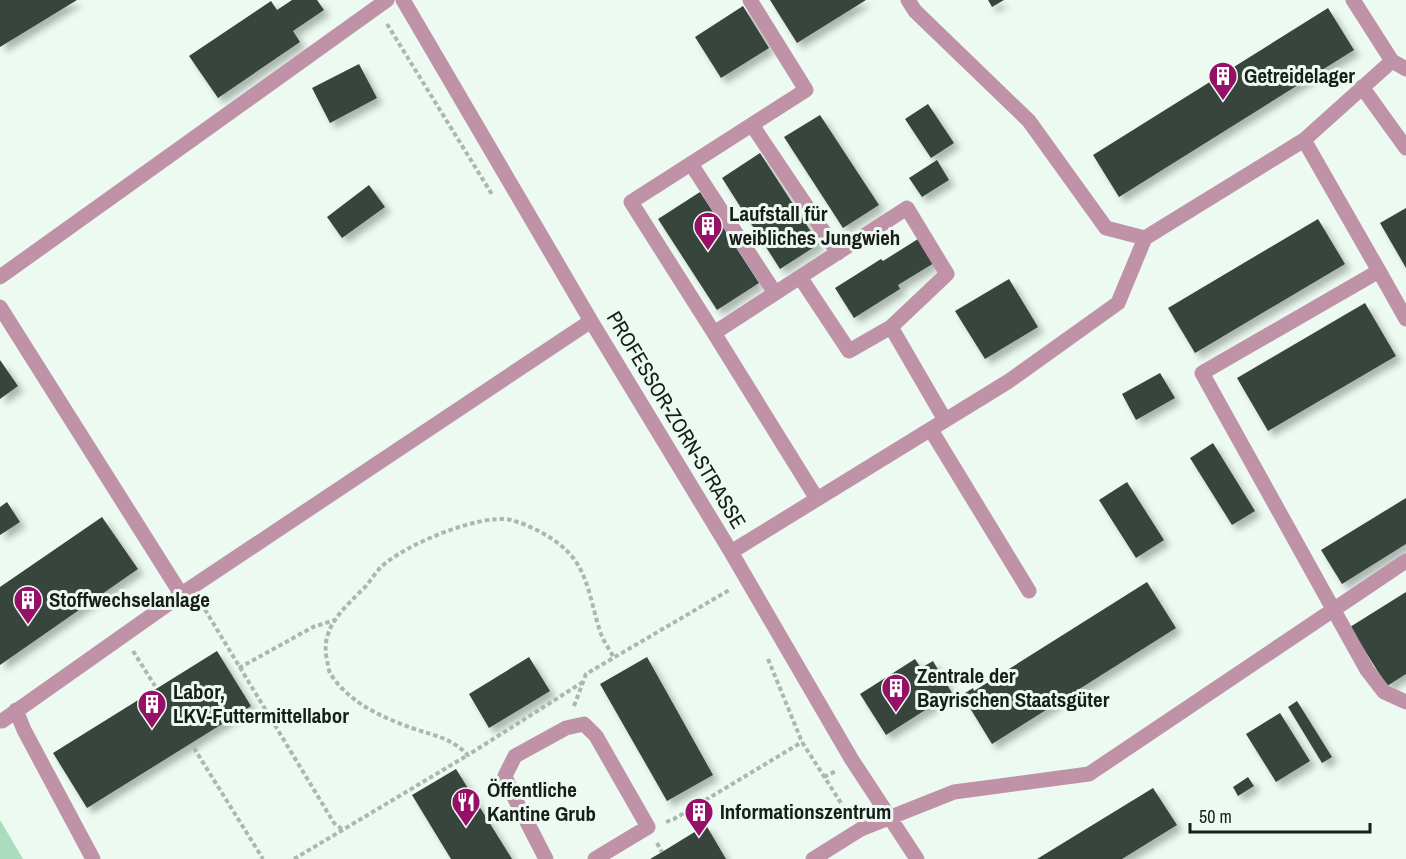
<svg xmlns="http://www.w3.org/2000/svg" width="1406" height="859" font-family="'Archivo Narrow',sans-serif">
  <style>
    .green { fill: #a9ddbb }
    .building { fill: #39453d; filter: url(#shadow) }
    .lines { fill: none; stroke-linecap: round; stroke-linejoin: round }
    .path { stroke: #abb7af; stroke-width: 4; stroke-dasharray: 4.5 3; stroke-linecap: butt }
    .minor { stroke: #bf92a8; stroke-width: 15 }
    .labels { text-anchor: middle; stroke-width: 6; stroke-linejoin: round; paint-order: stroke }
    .poi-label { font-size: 21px; font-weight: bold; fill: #181d19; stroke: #ecfaf1; text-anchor: start }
    .street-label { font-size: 21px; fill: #181d19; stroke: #ecfaf1 }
  </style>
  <defs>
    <filter id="shadow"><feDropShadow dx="5.5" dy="5.5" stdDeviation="3" flood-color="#0004"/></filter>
  </defs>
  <rect width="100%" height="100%" fill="#ecfaf1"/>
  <path class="green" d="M0 820 23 859H0Z"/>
  <path class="building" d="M0 0H77L0 47Z
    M292 0H317L324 10 293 31 300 42 218 98 189 56 271 1 277 10Z
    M770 0H866L797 43Z
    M988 0H1004L992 7Z
    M743 6 769 48 721 78 695 37Z
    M1328 8 1354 50 1119 197 1093 155Z
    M359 64 377 98 330 123 312 88Z
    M928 104 954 143 931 158 905 119Z
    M820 115 879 205 843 228 784 137Z
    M760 153 819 244 780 269 722 178Z
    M937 160 949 180 922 197 909 178Z
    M369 185 385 207 342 238 327 217Z
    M700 192 759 283 717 310 658 219Z
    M1406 208V268L1380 223Z
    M1318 219 1345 264 1195 353 1168 308Z
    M918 239 934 263 898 285 900 289 854 318 835 288 881 259 883 261Z
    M1009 279 1038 327 985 359 955 311Z
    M1365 303 1396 356 1268 431 1237 378Z
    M0 360 18 386 0 399Z
    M1160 373 1175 398 1136 420 1122 394Z
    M1213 443 1255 511 1232 525 1190 458Z
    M1127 482 1164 540 1136 558 1099 500Z
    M1406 498V544L1342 584 1321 550Z
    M7 502 20 522 0 535V507Z
    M102 517 138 569 0 665V587Z
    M1147 582 1176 628 992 744 962 695 973 688 974 691Z
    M1406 592V674L1387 686 1350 627Z
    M217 651 251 706 87 808 53 753Z
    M529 657 550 691 489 728 469 694Z
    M647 657 713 775 667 801 600 684Z
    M915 659 921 668 933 661 952 693 886 735 860 694Z
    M1297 701 1332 757 1322 763 1288 707Z
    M1280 713 1310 761 1276 782 1246 734Z
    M456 769 512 859H451L412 795Z
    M1248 777 1254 786 1238 796 1233 787Z
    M1153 788 1177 825 1122 859H1037Z
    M706 825 726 859H650L662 852Z"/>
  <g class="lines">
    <path class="path" d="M387 24 493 196
      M201 603 334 823 343 830
      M133 651 155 686
      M768 659 802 742 848 814
      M239 668 313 627 335 620
      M583 682 468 755C450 737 434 736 412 728 381 717 348 702 330 673 328 669 328 664 327 660 320 630 341 611 361 591 369 584 374 574 381 567 404 545 480 513 511 520 530 525 553 537 567 551 589 572 591 606 601 634 604 642 610 650 614 658
      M574 706 586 674 731 589
      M194 748 263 859
      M824 777 836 771
      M666 822 674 819 802 742
      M657 843 662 852
      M294 859 468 755"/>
    <path class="minor" d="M403 0 591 321 731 552 852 760 917 859
      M908 0 915 11 1029 121 1106 228 1145 238
      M1353 0 1392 61 1406 69
      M1362 87 1406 148
      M752 125 838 253
      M1304 140 1379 271
      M691 164 775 293
      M0 277 387 0
      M800 277 907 208 947 274 891 327
      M0 307 181 594
      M1406 319 1379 271 1202 373 1367 670 1384 692 1406 702
      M714 333 631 202 806 90 750 0
      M931 430 1029 591
      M817 499 714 333 800 277 849 351 891 327 945 420
      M731 552 1009 381 1118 303 1145 238 1304 140 1392 61
      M16 710 24 730 93 859
      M2 721 192 587 591 321
      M546 859 512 793 505 776 515 756 566 728 584 724 596 736 648 827 595 859
      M813 859 861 829 954 792 1089 774 1406 561"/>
  </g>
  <defs>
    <g id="building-pin" transform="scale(1.5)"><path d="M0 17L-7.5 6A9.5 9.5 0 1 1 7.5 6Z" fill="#961067" stroke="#ecfaf1"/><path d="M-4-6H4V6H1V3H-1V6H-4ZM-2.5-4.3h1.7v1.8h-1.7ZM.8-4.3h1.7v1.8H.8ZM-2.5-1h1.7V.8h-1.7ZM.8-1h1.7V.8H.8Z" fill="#fff"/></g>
    <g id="restaurant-pin" transform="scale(1.5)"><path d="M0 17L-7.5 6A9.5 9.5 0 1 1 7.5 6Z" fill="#961067" stroke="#ecfaf1"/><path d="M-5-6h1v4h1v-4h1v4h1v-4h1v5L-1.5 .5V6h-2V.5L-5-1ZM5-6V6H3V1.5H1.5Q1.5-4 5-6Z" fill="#fff"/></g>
  </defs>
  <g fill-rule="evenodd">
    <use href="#building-pin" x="1223" y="76"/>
    <use href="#building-pin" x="708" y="226"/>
    <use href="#building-pin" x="28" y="600"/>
    <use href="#building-pin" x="896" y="688"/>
    <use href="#building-pin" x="152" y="704"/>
    <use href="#restaurant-pin" x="466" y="802"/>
    <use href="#building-pin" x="699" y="812"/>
  </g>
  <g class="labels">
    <g class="poi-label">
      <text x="1244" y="83">Getreidelager</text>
      <text x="729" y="221">Laufstall für<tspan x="729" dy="24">weibliches Jungwieh</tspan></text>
      <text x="49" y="607">Stoffwechselanlage</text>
      <text x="917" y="683">Zentrale der<tspan x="917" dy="24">Bayrischen Staatsgüter</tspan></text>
      <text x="173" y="699">Labor,<tspan x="173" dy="24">LKV-Futtermittellabor</tspan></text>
      <text x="487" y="797">Öffentliche<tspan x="487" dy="24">Kantine Grub</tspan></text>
      <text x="720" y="819">Informationszentrum</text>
    </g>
    <g class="street-label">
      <text transform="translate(676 420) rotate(59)" y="7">PROFESSOR-ZORN-STRASSE</text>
    </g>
  </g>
  <path d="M1190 823v9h180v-9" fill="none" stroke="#181d19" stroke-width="3"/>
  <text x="1199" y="823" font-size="18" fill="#181d19" stroke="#ecfaf1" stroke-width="4.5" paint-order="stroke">50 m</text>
</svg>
